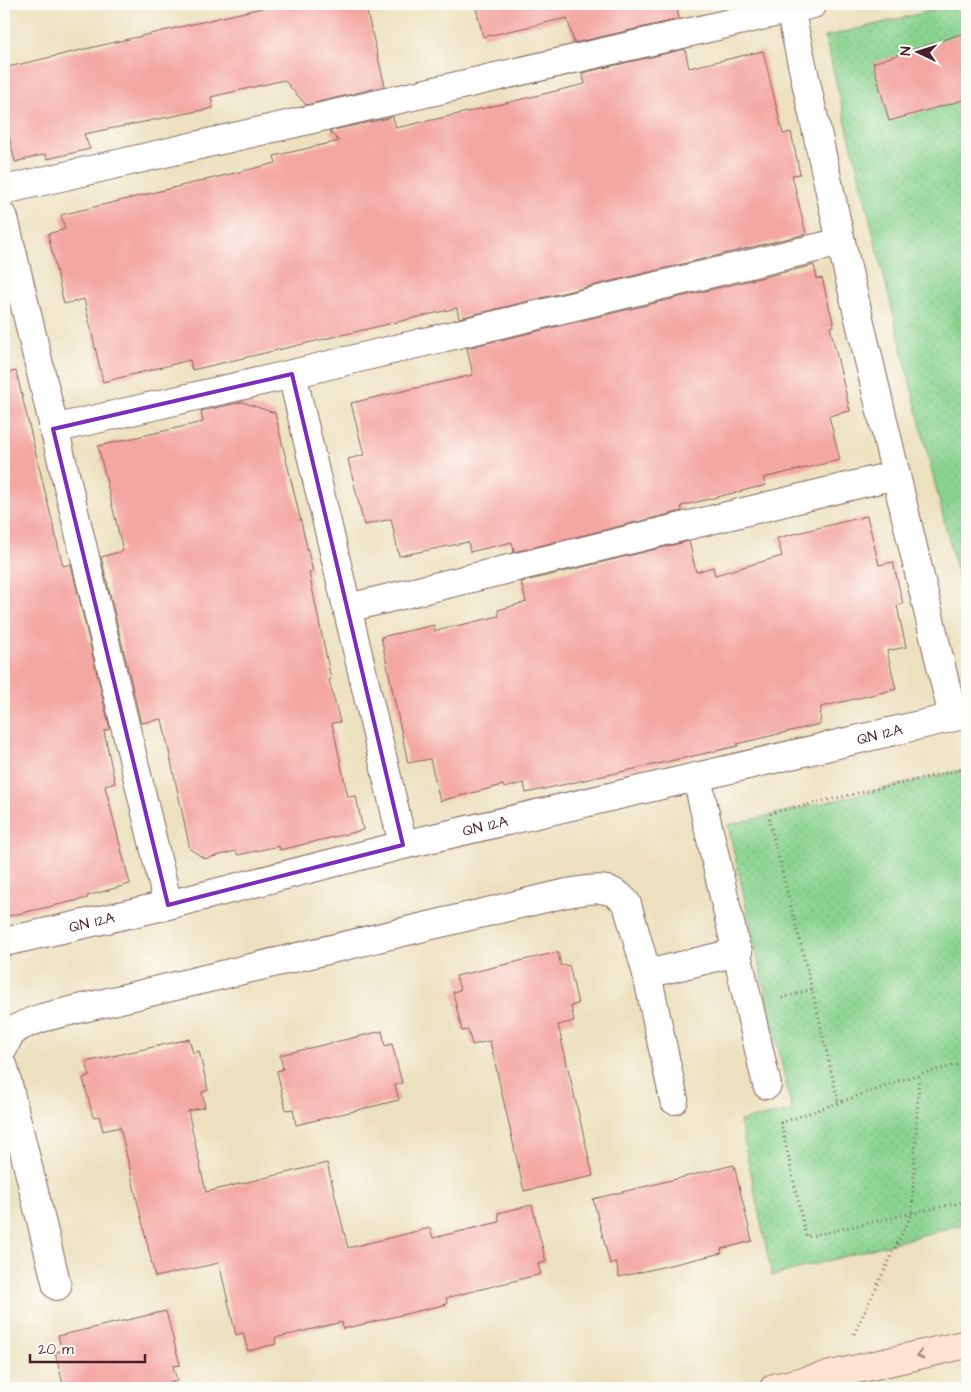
<svg xmlns="http://www.w3.org/2000/svg" width="971" height="1392" font-family="'Architects Daughter',sans-serif">
  <style>
    .park { fill: url(#park-dots); stroke: #6a795d }
    .building { fill: #f4a6a2 }
    .lines { fill: none; stroke-linecap: round; stroke-linejoin: round }
    .street-casing { stroke: #83635e; stroke-width: 30 }
    .secondary-casing { stroke: #83635e; stroke-width: 30 }
    .path { stroke: #83635e; stroke-width: 3; stroke-dasharray: 1 4; stroke-linecap: butt }
    .street { stroke: #fff; stroke-width: 28 }
    .secondary { stroke: #fee3d2; stroke-width: 28 }
    .oneway { stroke: #a4817e }
    .marked { fill: none; stroke: #7b2cbf; stroke-width: 4; stroke-linejoin: round }
    .labels { text-anchor: middle; stroke-width: 4; stroke-linejoin: round; paint-order: stroke }
    .street-label { font-size: 15px; fill: #4a1f2b; stroke: #fdfcf7 }
  </style>
  <defs>
    <pattern id="park-dots" width="8" height="8" patternUnits="userSpaceOnUse" patternTransform="scale(1.25)"><rect width="8" height="8" fill="#8ad38f"/><path d="M2 2h.1M6 6h.1" fill="none" stroke="#79b57c" stroke-width="1.8" stroke-linecap="round"/></pattern>
  </defs>
  <rect width="100%" height="100%" fill="#fdfcf7"/>
  <filter id="ink" filterUnits="userSpaceOnUse"><feTurbulence type="fractalNoise" baseFrequency=".02" numOctaves="2"/><feDisplacementMap in="SourceGraphic" scale="10" xChannelSelector="R" yChannelSelector="G"/><feConvolveMatrix kernelMatrix="1 2 1 2 8 2 1 2 1" color-interpolation-filters="sRGB"/></filter>
  <filter id="wash" filterUnits="userSpaceOnUse"><feTurbulence type="fractalNoise" baseFrequency=".0096" numOctaves="4" result="noise"/><feDisplacementMap in="SourceGraphic" scale="20" xChannelSelector="R" yChannelSelector="G"/><feGaussianBlur stdDeviation="1.12" result="paint"/><feColorMatrix in="noise" values="0 0 0 0 0 0 0 0 0 0 0 0 0 0 0 0 0 1.4 0 .05"/><feComposite in="paint" operator="in"/></filter>
  <g filter="url(#wash)">
    <rect width="100%" height="100%" fill="#ece0be"/>
    <path class="park" d="M958 4H967V614L825 37Z
      M967 769V1223L772 1276 740 1121 792 1111 728 825Z"/>
    <g id="blocks">
      <path class="building" d="M279 4H365L385 86 306 105 284 80 211 97 213 108 84 134 90 149 47 159 46 154 15 162 4 112V68Z
        M475 4H676L679 19 574 43 567 18 483 37Z
        M967 32V99L889 121 873 63Z
        M685 49 689 68 763 51 783 134 791 132 800 174 792 175 806 234 459 318 457 308 192 370 190 360 103 382 84 299 64 304 48 234 65 229 61 215 276 163 274 156 339 141 329 131 393 117 396 128 485 108 585 84 582 73Z
        M814 265 817 279 822 278 834 326 830 327 850 411 829 416 840 460 763 478 766 485 681 506 682 511 514 552 512 542 470 552 468 542 399 556 391 519 364 525 348 459 364 455 351 403 473 375 467 348Z
        M16 371 63 566 71 564 110 729 104 731 115 783 105 786 130 884 87 896 88 898 4 917V373Z
        M242 402 275 413 313 572 309 573 331 679 329 680 340 722 332 723 348 797 356 796 363 830 280 850 279 846 238 855 236 851 205 859 190 849 162 719 141 723 101 557 123 551 98 446 203 422 201 411Z
        M867 516 879 565 893 562 903 604 897 606 906 647 887 651 896 689 821 707 820 724 737 744 738 746 526 793 524 783 504 788 503 785 440 801 430 759 408 763 381 637 434 625 435 631 499 616 498 610 526 602 521 582 689 541 696 572 713 567 715 575 782 556 777 538Z
        M558 952 561 966 569 965 578 1004 571 1006 574 1021 558 1025 593 1176 524 1191 490 1041 472 1045 468 1030 462 1031 453 992 460 990 456 976Z
        M382 1031 385 1046 392 1044 402 1083 395 1085 399 1100 296 1125 293 1109 286 1110 277 1071 283 1069 280 1055Z
        M189 1039 193 1053 199 1051 208 1090 202 1092 205 1107 188 1111 206 1192 327 1163 348 1248 430 1228 433 1238 499 1222 498 1213 532 1205 546 1262 538 1264 541 1274 446 1298 447 1304 372 1322 343 1329 342 1322 275 1338 276 1344 248 1351 243 1333 236 1335 219 1263 155 1277 120 1127 103 1131 99 1116 93 1117 83 1078 90 1076 86 1062Z
        M734 1165 752 1241 721 1249 722 1253 619 1277 616 1262 610 1264 593 1199Z
        M166 1311 180 1365 173 1366 177 1381 147 1388H64L55 1352 62 1351 58 1336Z"/>
    </g>
  </g>
  <g filter="url(#ink)">
    <use href="#blocks" fill-opacity="0" stroke="#83635e" stroke-width="1"/>
    <g class="lines">
      <g class="street-casing">
        <g id="street">
          <path d="M790 9 841 242 953 717"/>
          <path d="M4 190 813 4"/>
          <path d="M4 218 168 905"/>
          <path d="M292 374 403 845"/>
          <path d="M53 429 292 374 841 242"/>
          <path d="M348 608 896 475"/>
          <path d="M697 778 767 1085"/>
          <path id="s1" d="M4 942 168 905 403 845 967 714"/>
          <path d="M647 974 738 952"/>
          <path d="M4 1047C10 1027 27 1023 45 1017L567 893C590 890 611 882 627 904L647 974 674 1100"/>
          <path d="M4 1068 57 1286"/>
        </g>
      </g>
      <g class="secondary-casing">
        <path id="secondary" d="M774 1388 967 1344"/>
      </g>
      <path class="path" d="M812 989 769 820 771 813 967 768
        M782 998 812 989 839 1105
        M967 1063 919 1074 781 1123 806 1237 967 1201
        M854 1334 912 1213 919 1074"/>
      <use href="#street" class="street"/>
      <use href="#secondary" class="secondary"/>
    </g>
    <defs><path id="oneway-chevron" d="M-2-3.5L2.5 0L-2 3.5" fill="none" stroke-width="1.6" stroke-linecap="round" stroke-linejoin="round" transform="scale(1.25)"/></defs>
    <use class="oneway" href="#oneway-chevron" transform="translate(920 1355) rotate(167)"/>
  </g>
  <path class="marked" d="M292 374 403 845 168 905 53 429Z"/>
  <g class="labels">
    <g class="street-label">
      <text dy="5" stroke="none"><textPath href="#s1" startOffset="900">QN 12A</textPath></text>
      <text dy="5" stroke="none"><textPath href="#s1" startOffset="495">QN 12A</textPath></text>
      <text dy="5" stroke="none"><textPath href="#s1" startOffset="90">QN 12A</textPath></text>
    </g>
  </g>
  <rect width="971" height="1392" fill="none" stroke="#fdfcf7" stroke-width="20"/>
  <g transform="translate(918 52) rotate(274)" stroke="#fdfcf7" stroke-width="4" paint-order="stroke">
  <path d="M0-4L9 19L0 12L-9 19Z" fill="#4a1f2b"/>
  <text y="-8" font-size="14" font-weight="bold" text-anchor="middle" fill="#4a1f2b">N</text>
  </g>
  <path d="M30 1354v8h115v-8" fill="none" stroke="#4a1f2b" stroke-width="2.5"/>
  <text x="38" y="1354" font-size="15" fill="#4a1f2b" stroke="#fdfcf7" stroke-width="4" paint-order="stroke">20 m</text>
</svg>
